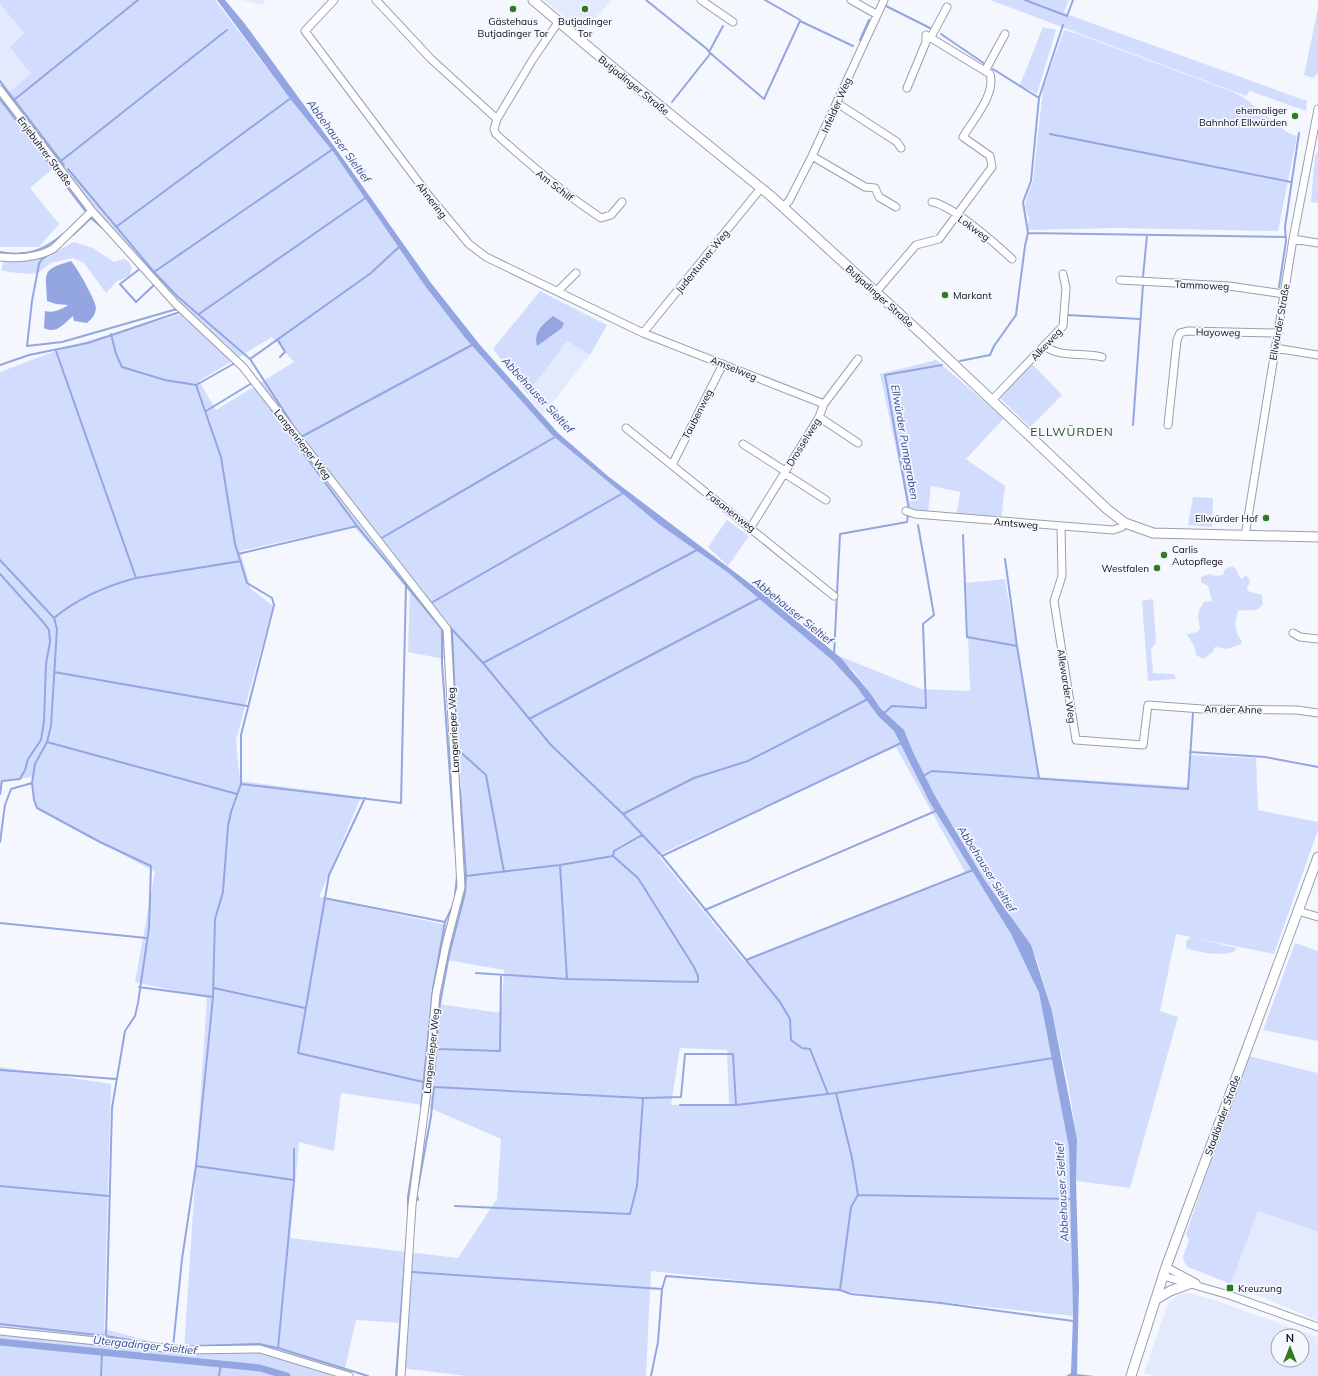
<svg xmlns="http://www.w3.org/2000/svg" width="1318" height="1376" font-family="Mulish,sans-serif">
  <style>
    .built { fill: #e4eafd; fill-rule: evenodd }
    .green { fill: #d2ddfd; fill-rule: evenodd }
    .water { fill: #93a6e2 }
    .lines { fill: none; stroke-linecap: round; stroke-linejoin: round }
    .stream { stroke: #93a6e2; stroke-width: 2 }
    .canal { stroke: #93a6e2; stroke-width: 7 }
    .minor-casing { stroke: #9a9fae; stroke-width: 9 }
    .major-casing { stroke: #9a9fae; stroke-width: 11 }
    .minor { stroke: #fff; stroke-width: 7 }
    .major { stroke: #fff; stroke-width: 9 }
    .poi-dot { fill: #307b22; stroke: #f4f7fd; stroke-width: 1.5 }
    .labels { text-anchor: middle; stroke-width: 3.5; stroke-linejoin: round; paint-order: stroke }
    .poi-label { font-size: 10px; fill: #0f1116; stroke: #f4f7fd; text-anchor: end }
    .street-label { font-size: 10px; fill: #0f1116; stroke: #f4f7fd }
    .water-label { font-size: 11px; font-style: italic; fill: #3a4b93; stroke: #f4f7fd }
    .quarter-label { font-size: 12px; letter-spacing: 1px; fill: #23521a; stroke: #f4f7fd }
  </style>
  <rect width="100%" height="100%" fill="#f4f7fd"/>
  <path class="built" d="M242 0H266L262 5Z
    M544 0H612L583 32Z
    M0 4 24 33 10 47 31 74 5 95 0 87Z
    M567 341 590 355 543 415 527 394Z
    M1258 1211 1318 1232V1321L1231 1284Z
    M1189 1293 1214 1300 1318 1337V1376H1156L1144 1373 1168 1304 1179 1294ZM1278 1336H1302V1360H1278Z"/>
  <path class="green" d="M0 0H215L291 100 334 153 425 286 466 339 552 435 660 525 727 572 832 660 856 686 878 716 894 731 929 801 1011 934 1039 993 1069 1148 1073 1316 651 1271 646 1376H467L400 1368 403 1323 356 1320 344 1373 355 1376H0V1067L111 1084 104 1329 184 1350 207 998 135 982 155 872 35 807 32 777 2 781 0 795V372L69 346 182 314 114 233 12 104 24 93 12 103 5 95 31 74 10 47 24 33 0 4ZM272 337 294 362 216 410 199 381ZM353 526 410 588 408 652 449 660 464 874 446 925 319 897 361 797 240 781 236 740 273 606 251 589 240 551ZM896 747 966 874 744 961 658 855ZM447 960 504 970 501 1013 439 1004ZM680 1048 727 1050 729 1105H671ZM341 1093 423 1105 501 1139 497 1199 458 1258 290 1238 299 1142 334 1151Z
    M990 0H1069L1064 12 1069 15 1307 101 1306 111 1250 91 1246 96Z
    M1318 8V73L1313 78 1304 75Z
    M1043 27 1056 30 1037 94 1020 85Z
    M1064 30 1078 34 1233 92 1243 97 1288 133 1297 136 1278 231 1117 228 1027 230 1029 219 1025 207 1027 196 1033 181 1043 89Z
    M0 95 54 168 30 188 59 224 39 247H0Z
    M1318 151V203L1311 202 1315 156Z
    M74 242 93 248 114 262 124 259 129 262 132 268 129 276 116 282 106 293 84 263 73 258 51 263 39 272 31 274 8 272 1 270 4 260 14 257H45Z
    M540 291 607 325 590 355 567 341 527 394 493 349Z
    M936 360 1004 418 966 459 1005 486 1001 521 956 518 960 492 931 486 928 513 909 510 880 374Z
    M1032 364 1062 395 1030 427 999 397Z
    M1193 497 1213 498 1212 527 1188 525Z
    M727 520 749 536 728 566 708 547Z
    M1232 566 1236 569 1240 578 1243 579 1244 576 1248 577 1250 582 1247 587 1248 591 1262 595 1263 604C1255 615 1248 608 1238 611 1235 621 1234 633 1242 641L1241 644 1227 649 1215 647 1213 652 1203 659 1196 655 1195 648 1187 634 1197 632 1200 629C1198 615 1196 614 1204 602L1212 601 1208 586 1201 582V577L1210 574 1215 576 1223 575 1225 569Z
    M1005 579 1039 777 1189 787 1191 755 1256 758 1258 810 1318 822V830L1274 954 1194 938 1237 948C1232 959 1195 952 1186 948V941L1191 937 1176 934 1160 1011 1178 1017 1130 1188 1076 1181 1077 1139 1068 1084 1052 1011 1037 960 1005 907 984 879 959 837 934 794 913 752 907 737 881 709 853 670 834 654 921 689 970 691 966 583Z
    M1153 599 1156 643 1151 649 1153 673 1174 674 1176 679 1148 681 1142 601Z
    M1295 943 1318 951V1041L1263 1030Z
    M1249 1056 1318 1073V1232L1258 1211 1231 1284 1188 1267 1184 1262 1183 1257 1189 1240 1186 1234 1219 1137Z"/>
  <path class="water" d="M217 0H225L245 24 344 160 431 283 480 345 558 433 609 477 765 595 841 658 870 693 881 709 904 730 913 752 934 794 959 837 984 879 1031 945 1052 1011 1077 1139 1076 1181 1079 1287 1077 1374 1094 1376H1066L1071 1373 1073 1316 1069 1148 1039 993 1011 934 929 801 894 731 878 716 856 686 832 660 727 572 660 525 552 435 466 339 425 286 334 153 291 100Z
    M71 261C77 267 96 301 96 308 95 316 92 318 87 323L74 321 73 316C64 323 57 335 44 328L45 311C53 313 61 310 68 305L56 304 47 301C46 273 40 270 71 261Z
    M553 316 564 323 562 328 537 346C533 332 543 324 553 316Z"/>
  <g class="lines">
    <path class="stream" d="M646 0 707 49 709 52 764 99 800 21 853 46
      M765 0 800 20
      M1025 0 1067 16 1073 0
      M886 6 930 28
      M941 34 985 64
      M860 40 869 20
      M709 52 723 26
      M993 69 1039 98
      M0 81 64 165
      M0 99 86 212 82 216
      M14 100 138 0
      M672 102 710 54
      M1050 134 1291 182
      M61 161 227 30
      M68 169 154 272 177 296 250 359 371 273 400 246
      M116 227 291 98
      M1028 233 1286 237
      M73 235 91 218 105 230
      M0 252C25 257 44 251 63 234
      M48 255 41 260 39 264 32 301 27 346 62 342 177 309
      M141 268 120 284 136 302 155 284
      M154 272 333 149
      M1143 277 1147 235
      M1279 287 1286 241 1285 227 1299 133
      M199 314 367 197
      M1067 315 1140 319
      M111 334 116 354 122 367 165 380 196 385 235 363
      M278 340 285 352 280 357
      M56 351 136 578
      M250 359 296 430
      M960 361 990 355 994 346 1016 315 1025 246 1028 233 1023 202 1031 181 1039 98 1063 25
      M0 365 29 355 88 343 180 312
      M271 409 357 526 442 629V663L455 847
      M206 411 252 383
      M1133 425 1143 285
      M301 437 472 345
      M909 510 885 375 942 365
      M963 535 967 637 1017 646
      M380 539 555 437
      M238 554 357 526
      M1005 559 1017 646 1039 778
      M0 560 54 618 57 629 51 726 47 742 35 764 32 783 34 800 37 808 100 842 151 866 149 928 138 1003 135 1016 125 1031 112 1108 106 1336
      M0 574 44 623 49 630 50 642 46 664 44 721 41 740 28 759 25 770 20 779 2 781 0 794
      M425 595 439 613
      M431 603 625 492
      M54 618C78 598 106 586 136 578L241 561
      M449 626 483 663 551 745 623 814 662 856 780 1002 790 1019 791 1040 802 1048 810 1049 828 1094
      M452 630 457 749 486 775 504 872
      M834 655 840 534 907 522 908 514
      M483 663 697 550
      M54 672 247 706
      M883 714 892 706 926 708 923 624 934 615 918 525
      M529 719 760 598
      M47 742 237 794
      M1190 752 1265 757 1318 767
      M923 776 932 771 1188 789 1193 713
      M241 784 401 803 406 584
      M365 798 329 875 298 1053 423 1082
      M623 814 694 778 748 761 868 699
      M0 842 5 805 11 789 32 783
      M662 856 901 743
      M560 865 567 979
      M466 876 560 865 613 856 614 851 642 835
      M455 895 457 876
      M324 898 445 922
      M705 910 938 810
      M0 923 146 938
      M746 960 973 870
      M476 973 567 979 698 982V976L694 967 638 878 613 856
      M139 987 213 997
      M214 988 305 1008
      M437 1049 500 1051 501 976
      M0 1070 116 1079
      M434 1078 439 1009 449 955 465 893 466 876 460 790
      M836 1093 852 1158 858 1195 851 1207 840 1290
      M680 1105H736L836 1093 1053 1058
      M421 1107 433 989 445 922 454 903
      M196 1166 294 1180
      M0 1186 109 1196
      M418 1188 431 1116 434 1087 643 1098 681 1097 685 1054H733L736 1105
      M417 1195 418 1200
      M858 1195 1073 1199
      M455 1206 630 1214 637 1186 643 1098
      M408 1209V1197L420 1120
      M412 1272 662 1289
      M0 1324 106 1336 146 1343
      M196 1346 259 1344 278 1348 368 1376
      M173 1347 182 1259 196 1166 213 997 215 919 223 892 228 826 231 812 241 784V735L274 605 272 598 247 583 235 544 221 457 196 385
      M278 1348 294 1180V1149
      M101 1376 102 1352
      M219 1376 221 1364
      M396 1376 407 1235
      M651 1376 658 1342 662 1289 666 1276 840 1290 851 1294 941 1303 1073 1321"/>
    <path class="canal" d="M0 1342 260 1368 287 1376"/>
    <g class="minor-casing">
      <path id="minor" d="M334 0 305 31 429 196 469 244 486 257 643 333 824 404
        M376 0 431 59 497 119
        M701 0 733 22
        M851 0 876 14
        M559 21 533 59 497 119 494 129 496 134C529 164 563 193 601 218L611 215 622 202
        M931 37 947 7
        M985 71 1005 34
        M0 90 92 211 176 304 243 367 447 629 461 887 446 945 436 994 428 1083 412 1205 401 1376
        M837 103 897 142 901 148
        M812 156 865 187 875 188 879 197 896 207
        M932 202C952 205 996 244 1012 259
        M783 207 789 201 812 156 884 0
        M1293 239 1318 243
        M0 257C18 259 36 258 53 249L92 211
        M1120 280 1229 286 1284 294
        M558 291 576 273
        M876 292 916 245 939 239 992 167 990 156 963 137C973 120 996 94 990 74L926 35V42L907 88
        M643 333 761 188
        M1045 346C1059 358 1084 352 1102 357
        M1275 348 1318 355
        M992 400 1063 326 1066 288 1063 274
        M819 417 858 443
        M1168 425 1177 340 1180 333 1187 331 1277 333
        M626 428 834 596
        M743 444 785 471
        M672 465 723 364
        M784 473 826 500
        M906 511 915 514 1113 530 1122 527 1125 523
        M1061 526 1062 576 1054 601 1076 740 1143 745 1148 705 1202 709 1297 710 1318 713
        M751 527 819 417 824 404 858 359
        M1245 536 1293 239 1318 109
        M1293 633 1300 637 1318 639
        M1298 911 1318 917
        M1166 1267 1196 1283
        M1163 1276 1229 1295 1318 1327
        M0 1331 184 1350 260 1349 349 1376"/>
    </g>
    <g class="major-casing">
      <path id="major" d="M533 0 617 71 772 197 926 338 1108 510 1125 523 1153 533 1318 537
        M1155 1300 1170 1291 1189 1284
        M1131 1376 1166 1267 1318 857"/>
    </g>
    <use href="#minor" class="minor"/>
    <use href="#major" class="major"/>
  </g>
  <g class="poi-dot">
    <circle cx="513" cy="9" r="4"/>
    <circle cx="585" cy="9" r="4"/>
    <circle cx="1295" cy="116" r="4"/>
    <circle cx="945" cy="295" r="4"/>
    <circle cx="1266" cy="518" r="4"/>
    <circle cx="1164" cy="555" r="4"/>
    <circle cx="1157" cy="568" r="4"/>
    <rect x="1226" y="1284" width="8" height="8" rx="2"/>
  </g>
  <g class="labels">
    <g class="poi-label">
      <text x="513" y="25" text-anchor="middle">Gästehaus<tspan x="513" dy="12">Butjadinger Tor</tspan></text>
      <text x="585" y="25" text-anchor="middle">Butjadinger<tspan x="585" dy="12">Tor</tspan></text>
      <text x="1287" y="114">ehemaliger<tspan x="1287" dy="12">Bahnhof Ellwürden</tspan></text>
      <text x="953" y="299" text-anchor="start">Markant</text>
      <text x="1258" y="522">Ellwürder Hof</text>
      <text x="1172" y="553" text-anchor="start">Carlis<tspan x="1172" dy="12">Autopflege</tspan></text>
      <text x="1149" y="572">Westfalen</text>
      <text x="1238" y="1292" text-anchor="start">Kreuzung</text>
    </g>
    <g class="street-label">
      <text transform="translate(634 85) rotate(39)" y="4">Butjadinger Straße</text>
      <text transform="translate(836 105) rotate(-66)" y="4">Infelder Weg</text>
      <text transform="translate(45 151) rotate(53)" y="4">Enjebuhrer Straße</text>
      <text transform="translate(555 185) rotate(38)" y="4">Am Schilf</text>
      <text transform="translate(432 200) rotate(52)" y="4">Ahnering</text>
      <text transform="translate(974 228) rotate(36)" y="4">Lokweg</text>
      <text transform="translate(702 261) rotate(-51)" y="4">Judentumer Weg</text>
      <text transform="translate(1202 285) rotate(3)" y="4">Tammoweg</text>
      <text transform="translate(880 296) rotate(42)" y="4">Butjadinger Straße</text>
      <text transform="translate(1279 322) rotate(-80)" y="4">Ellwürder Straße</text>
      <text transform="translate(1218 332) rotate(1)" y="4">Hayoweg</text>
      <text transform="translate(1046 344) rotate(-47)" y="4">Alkeweg</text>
      <text transform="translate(734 368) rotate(22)" y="4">Amselweg</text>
      <text transform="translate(697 414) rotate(-63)" y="4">Taubenweg</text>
      <text transform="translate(803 442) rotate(-58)" y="4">Drosselweg</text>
      <text transform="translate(303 444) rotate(52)" y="4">Langenrieper Weg</text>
      <text transform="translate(731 511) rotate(38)" y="4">Fasanenweg</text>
      <text transform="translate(1016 523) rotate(5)" y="4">Amtsweg</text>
      <text transform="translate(1067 686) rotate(81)" y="4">Allewarder Weg</text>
      <text transform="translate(1233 709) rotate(1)" y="4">An der Ahne</text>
      <text transform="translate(453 730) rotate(-93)" y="4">Langenrieper Weg</text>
      <text transform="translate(431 1051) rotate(-84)" y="4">Langenrieper Weg</text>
      <text transform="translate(1222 1115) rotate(-70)" y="4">Stadländer Straße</text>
    </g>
    <g class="water-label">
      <text transform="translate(339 141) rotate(54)" y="4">Abbehauser Sieltief</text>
      <text transform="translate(538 395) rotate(47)" y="4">Abbehauser Sieltief</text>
      <text transform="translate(905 442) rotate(80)" y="4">Ellwürder Pumpgraben</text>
      <text transform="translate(793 611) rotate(39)" y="4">Abbehauser Sieltief</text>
      <text transform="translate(987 869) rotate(58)" y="4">Abbehauser Sieltief</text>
      <text transform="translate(1062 1192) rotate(-93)" y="4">Abbehauser Sieltief</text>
      <text transform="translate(145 1345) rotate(6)" y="4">Utergadinger Sieltief</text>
    </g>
    <g class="quarter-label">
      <text x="1072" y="436">ELLWÜRDEN</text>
    </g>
  </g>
  <g transform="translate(1290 1348)"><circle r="19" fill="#f4f7fd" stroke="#989ba1"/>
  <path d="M0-3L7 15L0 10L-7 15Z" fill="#307b22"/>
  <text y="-6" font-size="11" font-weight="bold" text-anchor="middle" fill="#0f1116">N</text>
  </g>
</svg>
